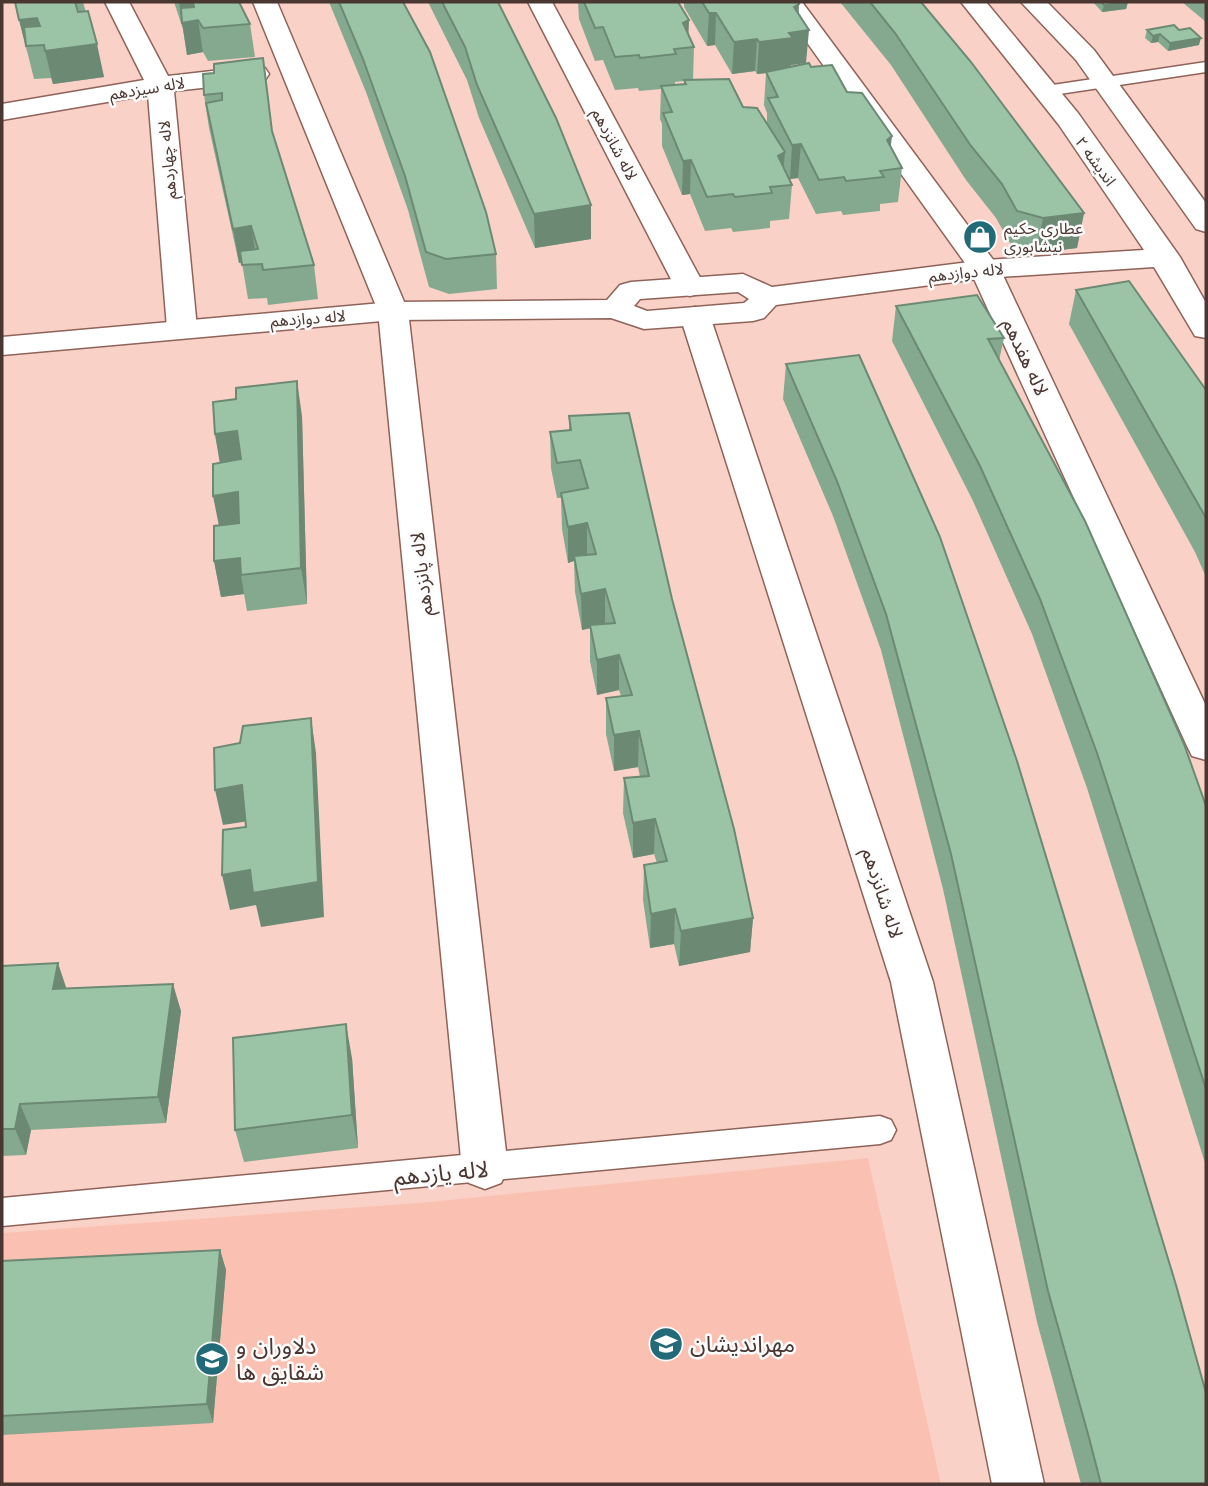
<svg xmlns="http://www.w3.org/2000/svg" width="1208" height="1486" font-family="Inter,'Noto Sans Arabic',sans-serif">
  <style>
    .built { fill: #fac0b2 }
    .lines { fill: none; stroke-linecap: round; stroke-linejoin: round }
    .lane-casing { stroke: #8f6359; stroke-width: 3 }
    .street-casing { stroke: #8f6359; stroke-width: 3 }
    .secondary-casing { stroke: #8f6359; stroke-width: 3 }
    .lane { fill: #fff; fill-rule: evenodd }
    .street { fill: #fff; fill-rule: evenodd }
    .secondary { fill: #fff; fill-rule: evenodd }
    .wall { fill: #85a98f; fill-rule: evenodd }
    .shaded-wall { fill: #6c8974 }
    .building { fill: #9bc4a6; stroke: #6c8974; stroke-width: 2 }
    .labels { text-anchor: middle; stroke-width: 5; stroke-linejoin: round; paint-order: stroke }
    .far-street-label { font-size: 16px; fill: #4b3732; stroke: #fcfcfc }
    .far-poi-label { font-size: 16px; fill: #4b3732; stroke: #fcfcfc; text-anchor: start }
    .street-label { font-size: 19px; fill: #4b3732; stroke: #fcfcfc }
    .near-street-label { font-size: 23px; fill: #4b3732; stroke: #fcfcfc }
    .near-poi-label { font-size: 23px; fill: #4b3732; stroke: #fcfcfc; text-anchor: start }
  </style>
  <rect width="100%" height="100%" fill="#fad1c7"/>
  <path class="built" d="M868 1158 941 1484H2V1233L419 1203Z"/>
  <g class="lines">
    <g class="lane-casing">
      <path id="lane" d="M1206 62V72L1046 96 1037 91 1046 86Z
        M880 1116 891 1120 896 1130 891 1140 880 1144 2 1226V1198Z"/>
    </g>
    <g class="street-casing">
      <path id="street" d="M105 2H129L168 76 256 66 265 68 269 74 265 80 256 82 174 91 197 328 193 335 182 337 171 335 167 328 148 95 2 120V104L144 80Z
        M253 2H277L408 311 508 1169 501 1183 485 1189 469 1183 462 1169 378 311Z
        M528 2H552L705 287 701 293 690 296 679 293 675 287Z
        M778 2H802L1000 269 1206 706V760L1192 756 1187 746 970 270Z
        M695 307 706 310 710 316 933 982 1044 1484H992L891 982 680 316 684 310Z"/>
    </g>
    <g class="secondary-casing">
      <path id="secondary" d="M961 2H986L1078 113 1180 257 1206 303V338L1195 336 1154 267 985 278 776 305 764 318 753 321 644 329 611 318 393 320 2 355V337L393 302 607 300 620 285 631 282 743 274 772 287 985 260 1144 250 1059 125ZM738 292 749 299 744 303 647 311 634 306 640 299Z
        M1021 2H1047L1094 50 1206 203V232L1196 229 1076 60Z"/>
    </g>
    <use href="#lane" class="lane"/>
    <use href="#street" class="street"/>
    <use href="#secondary" class="secondary"/>
  </g>
  <path class="wall" d="M15 2H83L104 77 53 84 51 78 34 79Z
    M174 2H239L250 24 255 57 208 61 203 52 187 55 183 29Z
    M329 2H403L496 254 497 289 449 294 429 287 408 210 366 92Z
    M428 2H498L591 205V239L535 248 479 118 467 80Z
    M578 2H678L688 35 694 47 693 80 743 107 767 123V113L764 105 766 73 757 74 755 71 732 74 715 45 707 46 684 7V2H798L799 14 806 63 791 65 790 67H811L847 92 891 148 902 168 898 202 880 204V211L843 215 841 211 816 214 798 178 790 179 792 185 789 219 770 221V228L733 232 731 228 705 231 690 194 682 195 662 146V124L660 119 661 89 639 91 638 88 615 90 603 60 595 61 579 19ZM684 81V84L675 85V82Z
    M840 2H921L1084 213 1077 248 1036 253 1011 245 996 218 966 180 891 65Z
    M1093 2H1128L1126 9 1102 12Z
    M1182 2H1206V22Z
    M1147 30 1199 45 1168 51 1158 42 1151 43 1145 38Z
    M203 74 273 133 314 265 318 299 268 305 267 298 248 299 242 263H239L209 128 204 95Z
    M1076 290 1206 389V577L1195 552 1069 324Z
    M896 306 1004 338 999 361 1206 806V1166L1087 788 1032 634 973 501 892 341Z
    M859 355 1206 1484H1081L1037 1322 943 889 881 650 833 516 783 399 786 364Z
    M302 416 307 604 247 611 244 594 221 597 214 561 219 526 220 462 215 434Z
    M569 416 672 599 753 918 750 952 679 966 674 944 650 948 643 900 644 865 657 863 654 854 633 858 623 813 624 778 640 777 638 767 614 771 606 734V698L621 696 619 690 597 695 590 661V628L582 630 575 592 574 561 568 563 562 529 561 498H557L551 468 550 432 569 430Z
    M2 966 66 988 181 1011 166 1123 31 1130 26 1155 2 1156Z
    M352 1058 358 1148 244 1162 235 1130Z
    M220 1250 226 1270 213 1423 2 1435V1261Z"/>
  <path class="shaded-wall" d="M179 2H192L198 20 203 52 187 55Z
    M1128 2 1126 9 1102 12 1104 5Z
    M799 4 797 32 809 30 806 63 791 65 790 70 757 74 759 42 794 7Z
    M709 13H716L715 45 707 46Z
    M37 18 44 45 26 46 27 52 19 20Z
    M689 20 688 48 683 23Z
    M1160 34 1158 42 1151 43 1153 36Z
    M1201 38 1199 45 1168 51 1170 43Z
    M757 39 755 71 732 74 734 42Z
    M97 44 104 77 53 84 45 51Z
    M892 136 888 170 887 140Z
    M801 144 798 178 790 179 792 145Z
    M785 152 782 186 778 156Z
    M691 160 690 194 682 195 683 161Z
    M591 205V239L535 248 534 214Z
    M1084 213 1077 248 1036 253 1043 218Z
    M251 226 257 261 239 263 233 229Z
    M297 381 302 416 307 604 301 568Z
    M237 431 243 467 221 470 215 434Z
    M238 492 244 528 220 531 213 496Z
    M587 523V559L574 556V561L568 563V527Z
    M240 558 241 575 244 594 221 597 214 561Z
    M605 589V625L582 630 581 594Z
    M619 655V690L597 695V660Z
    M311 718 316 753 324 917 261 927 256 905 230 910 222 875 250 870Z
    M639 731 638 767 614 771V735Z
    M242 785 249 821 223 825 215 790Z
    M655 819 654 854 633 858V823Z
    M675 909 674 944 650 948 651 914Z
    M753 918 750 952 679 966 681 931Z
    M58 963 67 990 53 989Z
    M173 984 181 1011 166 1123 158 1097Z
    M346 1024 352 1058 358 1148 352 1115Z
    M20 1104 31 1130 26 1155 15 1129Z
    M220 1250 226 1270 213 1423 207 1404Z"/>
  <path class="building" d="M15 2H75L78 12 88 11 97 44 45 51 44 45 26 46 24 27 40 26 37 18 19 20Z
    M193 2H239L250 24 203 28 198 20 182 23 181 8 194 7Z
    M339 2H403L430 52 486 212 496 254 446 259 426 252 405 176 363 59Z
    M442 2H498L556 118 591 205 534 214 477 85 465 47Z
    M584 2H678L689 20 683 23 694 47 674 49 676 54 640 58 639 55 615 57 603 27 595 28Z
    M702 2H798L799 4 794 7 809 30 789 33 793 38 759 42 757 39 734 42 716 13H709Z
    M870 2H921L971 62 1084 213 1043 218 1017 211 1002 184 971 146 895 33Z
    M1101 2H1127L1104 5Z
    M1174 25 1179 30 1190 28 1201 38 1170 43 1160 34 1153 36 1147 30Z
    M263 58 272 131 314 265 263 270 262 264 242 265 240 251 258 249 251 226 233 229 206 103 222 100V93L204 95 203 74 214 73V64Z
    M809 63 811 67 832 65 847 92 862 93 892 136 887 140 902 168 880 171 884 177 846 181 844 177 819 180 801 144 792 145 768 98 778 97 766 72Z
    M729 79 743 107 757 108 785 152 778 156 792 185 770 187 772 193 735 197 733 194 707 197 691 160 683 161 663 113 672 112 661 86 686 84 684 80Z
    M1129 281 1206 390V518L1076 290Z
    M977 295 1004 338 988 339 1085 521 1184 744 1206 806V1089L1097 753 1040 599 980 466 896 306Z
    M859 355 940 537 1017 761 1176 1285 1206 1393V1484H1101L1088 1434 1048 1291 951 854 886 614 837 481 786 364Z
    M297 381 301 568 241 575 240 558 214 561V526L239 523 238 492 213 496V464L241 459 237 431 215 434 213 402 236 399V388Z
    M629 413 672 599 734 829 753 918 681 931 675 909 651 914 644 865 667 861 655 819 633 823 624 778 649 776 639 731 614 735 606 698 632 695 619 655 597 660 590 625 615 623 605 589 581 594 574 556 596 554 587 523 568 527 561 493 588 488 580 460 557 463 550 432 571 430 569 416Z
    M311 718 318 882 253 893 250 870 222 875 223 830 246 827 242 785 215 790 214 748 240 743 243 726Z
    M58 963 53 989 173 984 158 1097 20 1104 15 1129H2V966Z
    M346 1024 352 1115 235 1130 233 1038Z
    M220 1250 207 1404 2 1416V1261Z"/>
  <defs>
    <g id="shop-disc" transform="scale(1.75)"><circle r="9.5" fill="#236a78" stroke="#fcfcfc"/><path d="M-5-2.5h2.3a2.7 3.5 0 0 1 5.4 0H5L5.5 6h-11ZM-1.5-2.5h3a1.5 2.3 0 0 0-3 0Z" fill="#fff"/></g>
    <g id="school-disc" transform="scale(1.75)"><circle r="9.5" fill="#236a78" stroke="#fcfcfc"/><path d="M0-5L7-2L0 1L-7-2ZM-4 1L0 2.5L4 1V4Q0 6-4 4Z" fill="#fff"/></g>
  </defs>
  <g fill-rule="evenodd">
    <use href="#shop-disc" x="980" y="237"/>
    <use href="#school-disc" x="666" y="1344"/>
    <use href="#school-disc" x="212" y="1359"/>
  </g>
  <g class="labels">
    <g class="far-street-label">
      <text transform="translate(147 88) rotate(-9)" y="6">لاله سیزدهم</text>
      <text transform="translate(615 144) rotate(62)" y="6">لاله شانزدهم</text>
      <text transform="translate(167 160) rotate(-95)" y="6">لاله چهاردهم</text>
      <text transform="translate(1096 161) rotate(54)" y="6">اندیشه ۲</text>
      <text transform="translate(966 272) rotate(-6)" y="6">لاله دوازدهم</text>
      <text transform="translate(308 318) rotate(-4)" y="6">لاله دوازدهم</text>
    </g>
    <g class="far-poi-label">
      <text x="1004" y="234">عطاری حکیم<tspan x="1004" dy="18">نیشابوری</tspan></text>
    </g>
    <g class="street-label">
      <text transform="translate(1026 357) rotate(65)" y="7">لاله هفدهم</text>
      <text transform="translate(421 574) rotate(-96)" y="7">لاله پانزدهم</text>
      <text transform="translate(883 893) rotate(72)" y="7">لاله شانزدهم</text>
    </g>
    <g class="near-street-label">
      <text transform="translate(441 1173) rotate(-5)" y="8">لاله یازدهم</text>
    </g>
    <g class="near-poi-label">
      <text x="690" y="1352">مهراندیشان</text>
      <text x="236" y="1354">دلاوران و<tspan x="236" dy="26">شقایق ها</tspan></text>
    </g>
  </g>
  <rect width="1208" height="1486" fill="none" stroke="#4b3732" stroke-width="7"/>
</svg>
